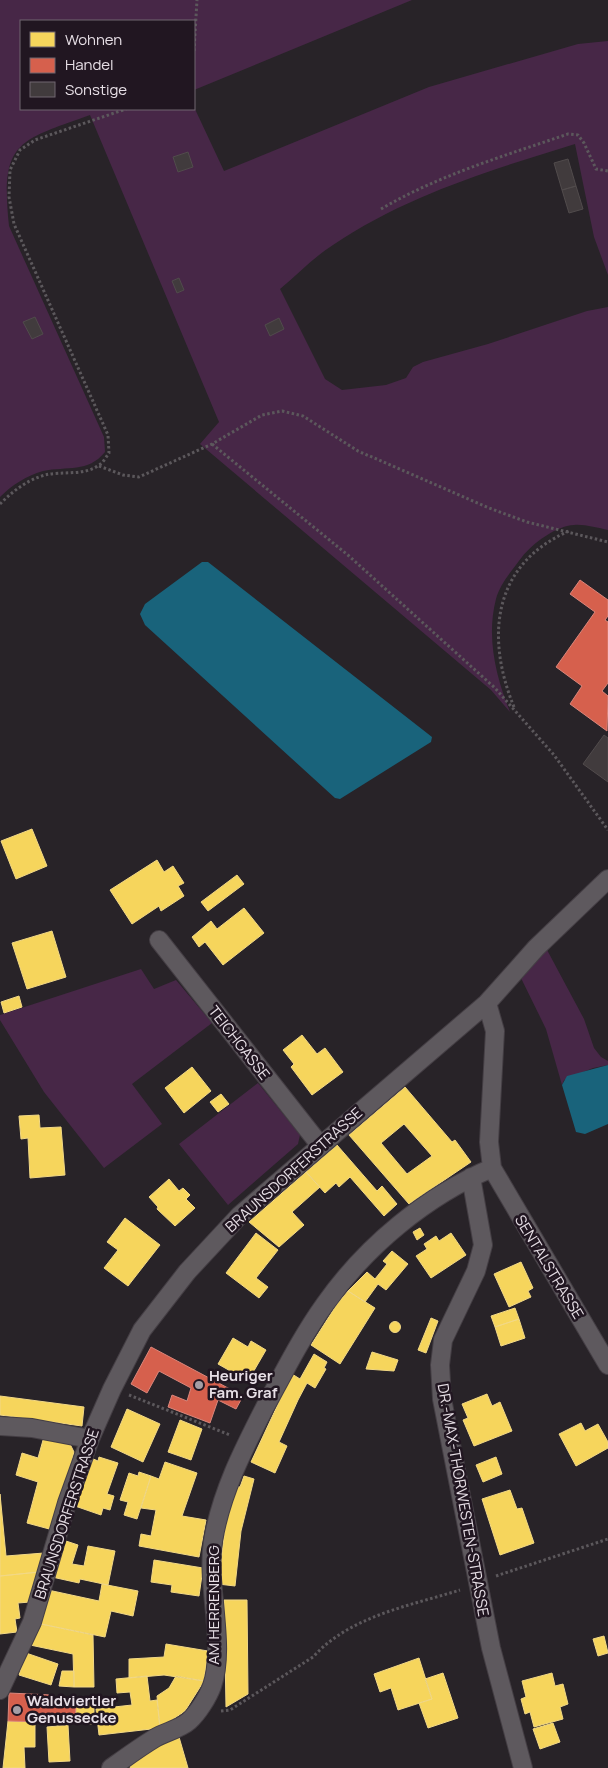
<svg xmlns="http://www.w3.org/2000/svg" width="608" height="1768" font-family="Manrope,sans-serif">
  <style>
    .green { fill: #472747 }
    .water { fill: #19637b }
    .homes { fill: #f6d55c; stroke: #f2d885; fill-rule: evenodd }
    .shops { fill: #d6604d; stroke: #db867b }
    .building { fill: #413b3d; stroke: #514b4c }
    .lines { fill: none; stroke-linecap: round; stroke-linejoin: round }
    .street-casing { stroke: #443e44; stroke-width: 20 }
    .path { stroke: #5c585c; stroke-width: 3; stroke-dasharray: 2.5 2.5; stroke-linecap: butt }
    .street { stroke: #5e595e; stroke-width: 18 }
    .poi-dot { fill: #a49da4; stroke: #211621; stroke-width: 2 }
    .labels { text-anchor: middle; stroke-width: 5; stroke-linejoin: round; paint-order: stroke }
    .street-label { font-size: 15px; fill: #e7dfe6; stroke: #211621 }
    .poi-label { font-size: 15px; font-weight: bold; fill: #e7dfe6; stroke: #211621; text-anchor: start }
  </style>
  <rect width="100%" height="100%" fill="#282328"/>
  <path class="green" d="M0 0H412L194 90V21H21V109H194V107L224 171 429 87 578 44 608 41V275L594 237 575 144C491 170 407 195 333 245 314 257 298 274 280 289L325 379 342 390 386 385 406 378 413 367 423 362 488 344 587 311 608 307V530C598 528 584 524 574 525 556 526 533 543 522 557 513 569 500 584 496 599 486 637 496 677 510 712L491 690 200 444 219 422 90 115C18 141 0 141 9 226L104 437 105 452C88 473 67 466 43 471 26 476 12 485 0 497Z
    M546 948 584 1019 594 1048 601 1057 608 1061V1065L593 1068 564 1080 562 1085 546 1029 520 976Z
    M141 969 154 989 176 980 212 1023 132 1084 162 1124 104 1168 44 1092 0 1020V1015Z
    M258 1083 300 1135 298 1144 228 1205 179 1144Z"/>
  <path class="water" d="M202 562H208L432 737 431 742 340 799 335 798 145 625 140 614 145 604Z
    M608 1065V1124L585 1134 576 1132 562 1085 567 1076Z"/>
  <path class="homes" d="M32 829 47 866 16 879 1 841Z
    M157 860 164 872 173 866 184 883 178 886 184 896 161 911 159 906 132 924 110 890Z
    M237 875 244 884 208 911 201 902Z
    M244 908 264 933 223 965 205 942 199 947 192 937 211 921 217 929Z
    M52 931 66 977 27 989 12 943Z
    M19 996 22 1007 4 1013 1 1002Z
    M302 1035 317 1054 325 1048 343 1072 312 1095 291 1067 294 1064 283 1050Z
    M192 1067 211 1091 184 1113 165 1088Z
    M405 1087 452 1142 455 1140 471 1162 409 1204 349 1135ZM404 1124 432 1156 407 1174 381 1143Z
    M221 1094 229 1104 218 1112 210 1102Z
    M39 1115 40 1128 61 1127 65 1175 30 1178 28 1138 21 1139 19 1116Z
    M337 1145 377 1191 382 1186 397 1204 384 1216 350 1177 339 1187 336 1183 325 1193 306 1172Z
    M306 1172 320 1187 292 1212 304 1225 279 1247 249 1222Z
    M169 1179 179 1191 183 1188 190 1195 186 1199 195 1208 175 1226 157 1209 158 1207 149 1197Z
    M125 1218 160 1245 128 1286 104 1268 118 1250 107 1242Z
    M420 1228 424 1235 417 1240 413 1232Z
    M256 1233 278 1250 256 1278 268 1287 259 1298 226 1273Z
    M451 1233 466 1255 431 1278 416 1256 427 1249 424 1244 436 1236 439 1241Z
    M392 1251 408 1264 386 1290 378 1284 365 1302 348 1291 367 1272 375 1279 387 1264 383 1261Z
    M521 1262 533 1288 528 1291 531 1297 509 1307 494 1274Z
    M348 1291 375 1308 340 1364 311 1345 337 1304Z
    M515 1308 519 1319 495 1327 491 1316Z
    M431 1318 438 1321 426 1353 418 1350Z
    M519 1319 525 1338 501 1346 495 1327Z
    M389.5 1327a5.5 5.5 0 1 1 11 0a5.5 5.5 0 1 1-11 0Z
    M233 1338 248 1347 251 1341 266 1350 248 1381 218 1364Z
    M372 1352 398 1360 394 1371 366 1369Z
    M314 1354 327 1362 324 1368 326 1369 315 1388 307 1383 298 1400 279 1442 287 1446 275 1473 251 1462 292 1374 300 1379Z
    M487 1394 492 1406 500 1402 512 1431 474 1446 463 1420 468 1418 462 1404Z
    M0 1396 84 1407 82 1426 0 1415Z
    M127 1409 160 1424 143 1462 111 1447Z
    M180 1420 202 1429 191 1460 168 1452Z
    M581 1423 585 1431 598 1424 608 1442V1448L576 1466 559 1434Z
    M45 1433 68 1440 74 1452 53 1530 27 1523 38 1482 16 1475 22 1453 38 1458Z
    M99 1457 118 1463 107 1494 114 1496 110 1510 103 1508 101 1515 75 1506 91 1458 98 1461Z
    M496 1457 502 1474 483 1482 476 1465Z
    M165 1462 197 1473 182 1516 206 1520 199 1557 139 1546 141 1534 151 1536 156 1510 141 1508 151 1476 159 1479Z
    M139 1472 151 1476 137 1519 124 1515 128 1502 120 1500 129 1473 138 1476Z
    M244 1476 254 1479 241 1531 235 1586 218 1584 225 1529 235 1486 240 1487Z
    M510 1490 517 1509 522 1508 534 1543 500 1555 482 1499Z
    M0 1494 6 1556 44 1553 39 1572 0 1576Z
    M63 1540 78 1545 72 1564 84 1566 88 1546 115 1551 108 1585 80 1579 79 1583 52 1577Z
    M154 1560 203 1568 199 1596 171 1592 172 1585 151 1582Z
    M39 1572 30 1602 18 1603 20 1618 15 1619 17 1632 0 1634V1576Z
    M102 1584 138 1591 133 1616 111 1611 105 1637 41 1624 48 1590 99 1601Z
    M224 1600H247L248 1694 226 1707Z
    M41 1624 93 1635 94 1687H74L73 1654 30 1645Z
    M604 1636 608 1653 598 1656 593 1639Z
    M166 1644 208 1651 204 1681 164 1675 129 1678V1659L164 1657Z
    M26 1653 58 1664 51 1685 19 1675Z
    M419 1658 432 1699 398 1710 391 1688 380 1692 374 1674Z
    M62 1671H74V1687L59 1686Z
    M443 1673 458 1718 428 1728 419 1703 432 1699 425 1679Z
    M552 1673 555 1686 563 1684 568 1704 560 1707 563 1719 534 1727 530 1712 525 1714 521 1699 526 1697 522 1681Z
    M147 1676 150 1701 157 1700 160 1728 99 1735 96 1709 132 1705 130 1692 117 1693 116 1679Z
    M176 1676 204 1681 185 1711 160 1728 157 1696 169 1688Z
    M76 1698H94V1724L75 1723Z
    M8 1721H35V1747H24L25 1768H3Z
    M553 1723 560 1742 540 1749 533 1729Z
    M68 1725 70 1761 49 1762 47 1727Z
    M179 1737 188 1768H130L133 1760 153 1746Z"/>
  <path class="shops" d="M580 580 608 600V616L605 620 608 622V683L602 691 608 696 607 731 570 704 582 686 556 667 595 612 570 594Z
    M151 1347 243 1396 236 1409 218 1400 210 1423 168 1407 172 1395 187 1401 191 1388 159 1371 147 1393 131 1384Z
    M9 1693 51 1695V1704L76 1705 75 1723 8 1721Z"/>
  <path class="building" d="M188 152 193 167 178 172 173 157Z
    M568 159 576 186 562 190 554 163Z
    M576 186 583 209 569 213 562 190Z
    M179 278 184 290 177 293 172 281Z
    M35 317 43 334 32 339 23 322Z
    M279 318 284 329 270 336 265 325Z
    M604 735 608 738V782L583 764Z"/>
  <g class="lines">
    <g class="street-casing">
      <path id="street" d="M159 940 320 1145
        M487 1003 495 1031 489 1142 492 1168 608 1365
        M471 1177 483 1245 476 1271 443 1340 440 1365 442 1399 491 1648 523 1768
        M0 1426 32 1428 90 1439
        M0 1690 32 1622 67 1503 90 1439 112 1389 142 1330 187 1272 240 1215 487 1003 536 948 608 879
        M111 1768C125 1758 140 1747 155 1738 165 1732 180 1729 189 1721 198 1713 208 1697 212 1686 226 1645 206 1585 213 1541 221 1493 243 1450 265 1407 284 1372 302 1336 325 1304 366 1246 426 1196 492 1168"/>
    </g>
    <path class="path" d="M194 51 197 0
      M381 209C439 175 504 156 568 134L578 135 584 143 596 169 608 171
      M212 444 349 556 495 688 554 755 608 830
      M99 466 123 475 139 477 212 444 262 415 282 411 303 416 358 451 489 508 527 522 608 542
      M0 504C13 491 27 480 45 475 61 471 85 476 99 465 103 463 106 457 109 453L108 435 14 224 9 197 10 170 20 150 35 140 126 109
      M514 707C485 636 493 564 569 531
      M129 1395 230 1435
      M496 1576 608 1539
      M221 1711 230 1710 313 1657C350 1616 409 1606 460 1590"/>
    <use href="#street" class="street"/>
  </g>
  <g class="poi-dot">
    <circle cx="199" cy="1385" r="5"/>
    <circle cx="17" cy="1710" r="5"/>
  </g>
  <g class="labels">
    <g class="street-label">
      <text transform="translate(239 1043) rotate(52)" y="5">TEICHGASSE</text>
      <text transform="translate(294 1170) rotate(-42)" y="5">BRAUNSDORFERSTRASSE</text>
      <text transform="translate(549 1267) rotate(59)" y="5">SENTALSTRASSE</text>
      <text transform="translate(463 1500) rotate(80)" y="5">DR.-MAX-THORWESTEN-STRASSE</text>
      <text transform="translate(67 1514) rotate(-72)" y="5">BRAUNSDORFERSTRASSE</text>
      <text transform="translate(214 1605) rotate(-90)" y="5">AM HERRENBERG</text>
    </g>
    <g class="poi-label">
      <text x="209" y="1381">Heuriger<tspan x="209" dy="17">Fam. Graf</tspan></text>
      <text x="27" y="1706">Waldviertler<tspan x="27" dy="17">Genussecke</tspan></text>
    </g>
  </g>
  <rect x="20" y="20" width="175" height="90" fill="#211621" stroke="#706670"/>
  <rect x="30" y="32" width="25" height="15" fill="#f6d55c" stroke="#706670"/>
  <text x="65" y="45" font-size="15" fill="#e7dfe6">Wohnen</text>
  <rect x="30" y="58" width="25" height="15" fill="#d6604d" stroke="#706670"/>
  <text x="65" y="70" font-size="15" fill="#e7dfe6">Handel</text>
  <rect x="30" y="82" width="25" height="15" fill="#413b3d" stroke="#706670"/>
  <text x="65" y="95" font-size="15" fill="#e7dfe6">Sonstige</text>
</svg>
